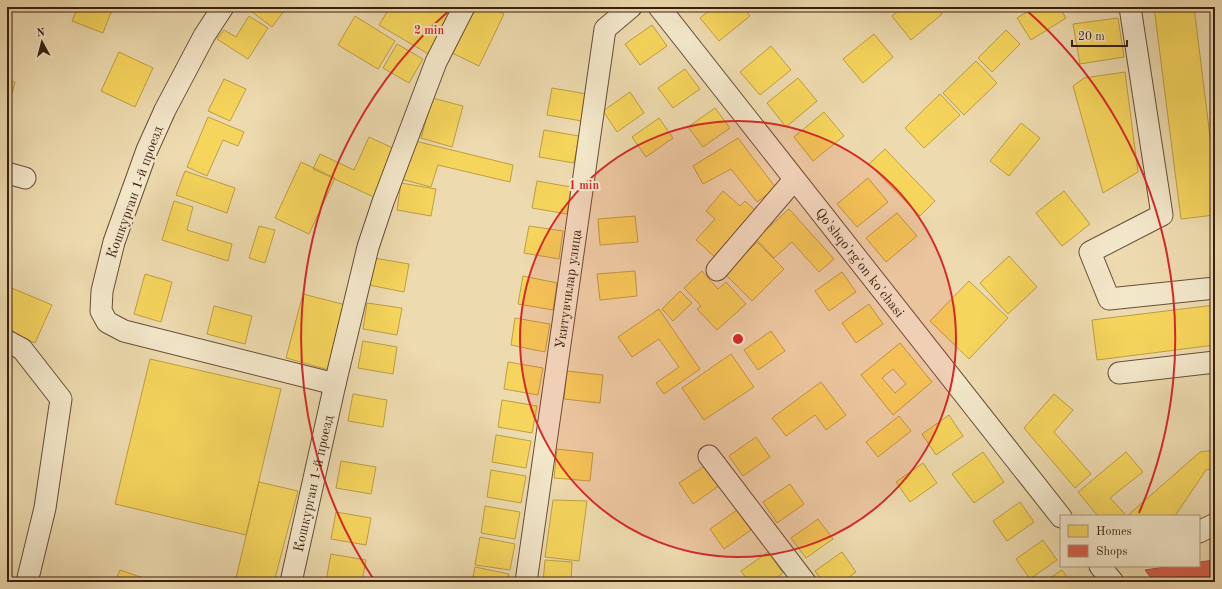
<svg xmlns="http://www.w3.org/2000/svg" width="1222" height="589" font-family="'Old Standard TT',serif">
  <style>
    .homes { fill: #f6d55c; stroke: #bd9e45; fill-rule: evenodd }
    .shops { fill: #d6604d; stroke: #a74c3a }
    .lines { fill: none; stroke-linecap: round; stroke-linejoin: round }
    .minor-casing { stroke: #664e37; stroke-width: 23 }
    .minor { stroke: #f3e7ca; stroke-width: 21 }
    .ring { fill: none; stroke: #d62828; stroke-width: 2 }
    .labels { text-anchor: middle; stroke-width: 4; stroke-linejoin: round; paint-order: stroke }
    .street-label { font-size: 14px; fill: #391f0f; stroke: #f3e7ca }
    .centre { fill: #d62828; stroke: #f3e7ca; stroke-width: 2 }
    .ring-label { font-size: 12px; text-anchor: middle; font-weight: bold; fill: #d62828; stroke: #f3e7ca; stroke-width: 4; stroke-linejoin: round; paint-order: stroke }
  </style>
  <rect width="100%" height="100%" fill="#eddaae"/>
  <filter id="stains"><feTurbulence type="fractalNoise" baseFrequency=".005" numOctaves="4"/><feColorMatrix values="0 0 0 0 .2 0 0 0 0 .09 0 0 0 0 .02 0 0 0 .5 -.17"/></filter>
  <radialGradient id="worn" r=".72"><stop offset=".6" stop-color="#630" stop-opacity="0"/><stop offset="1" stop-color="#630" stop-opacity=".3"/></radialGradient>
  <path class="homes" d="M78 7H113L103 33 72 21Z
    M256 7H287L272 27 252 12Z
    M390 7H459L430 55 379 25Z
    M473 7H491L504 14 479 66 450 52Z
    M713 7H743L750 16 719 41 700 18Z
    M903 7H936L942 14 911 40 892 16Z
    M1035 7H1059L1066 18 1031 40 1017 18Z
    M1154 7H1194L1215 177V215L1181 219Z
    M249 16 268 28 248 59 217 39 224 30 236 37Z
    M355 16 395 41 378 69 338 45Z
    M1118 18 1124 57 1080 64 1073 24Z
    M652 25 667 46 640 65 625 44Z
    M1006 30 1020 44 992 72 978 58Z
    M874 34 893 57 863 83 843 59Z
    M397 44 423 59 409 83 383 68Z
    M771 46 791 70 760 95 740 72Z
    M119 52 153 68 135 107 101 91Z
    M976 61 997 83 964 115 943 93Z
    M685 69 700 89 673 108 658 88Z
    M1125 72 1138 172 1103 193 1073 86 1084 78Z
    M798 78 817 101 786 127 767 103Z
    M224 79 246 89 230 121 208 111Z
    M7 80 15 82 7 113Z
    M552 88 587 94 582 121 547 115Z
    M630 92 644 113 617 132 603 111Z
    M940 94 960 115 924 148 905 128Z
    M432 98 463 106 452 147 421 138Z
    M715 108 730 128 703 147 688 127Z
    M824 112 844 136 813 161 794 137Z
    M208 117 244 132 238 146 223 140 207 176 187 167Z
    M659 118 673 138 646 157 632 137Z
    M1021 123 1040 138 1009 176 990 161Z
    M544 130 579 136 574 163 539 157Z
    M369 137 395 149 376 198 313 169 320 154 354 170Z
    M738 138 776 188 757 202 731 169 703 184 693 166Z
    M415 141 513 165 510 182 438 165 431 187 401 179Z
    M885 149 935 201 920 216 869 164Z
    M301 162 335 178 309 234 275 218Z
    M185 171 235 188 227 213 176 195Z
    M868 178 888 202 857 227 837 204Z
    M537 181 571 187 567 214 532 208Z
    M401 183 436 189 431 216 397 210Z
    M723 191 740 206 745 201 757 212 716 258 696 240 715 219 706 211Z
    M1064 191 1090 224 1062 246 1036 213Z
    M174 201 193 207 187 230 232 244 228 261 162 240Z
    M789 209 834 259 819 272 792 242 774 258 756 239Z
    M897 213 917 236 886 262 866 238Z
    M635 216 638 242 600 245 598 219Z
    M259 226 275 230 265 263 249 258Z
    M529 226 563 231 559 259 524 253Z
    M757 242 784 269 752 301 725 274Z
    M1009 256 1037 287 1008 314 980 283Z
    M374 258 409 264 404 292 369 285Z
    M635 271 637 296 600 300 597 274Z
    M702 271 718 289 726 282 746 304 717 330 697 309 701 306 684 288Z
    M842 272 856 292 829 311 815 291Z
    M145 274 172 282 161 322 134 314Z
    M523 276 557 283 553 310 518 304Z
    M969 281 1008 318 969 359 930 321Z
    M7 286 52 305 35 343 7 330Z
    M680 291 692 303 673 321 662 309Z
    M303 294 346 305 329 370 286 358Z
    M367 303 402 308 397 335 363 329Z
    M869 304 883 324 856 343 842 323Z
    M1215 305V345L1097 360 1092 320Z
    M214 306 252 316 245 344 207 334Z
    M659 309 700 369 664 394 656 383 679 367 659 339 632 357 618 337Z
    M515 318 550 324 545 352 511 345Z
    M771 331 785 351 758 370 744 350Z
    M363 341 397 347 393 374 358 368Z
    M900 343 932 382 893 415 861 375ZM893 369 906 384 895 393 882 378Z
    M731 354 754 387 704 420 682 388Z
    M150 359 281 389 246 535 115 504Z
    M508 362 543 368 538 395 504 389Z
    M567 371 603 375 600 403 564 399Z
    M821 382 846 415 826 430 815 415 786 436 772 418Z
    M353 394 387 400 383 427 348 421Z
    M1054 394 1073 410 1054 432 1091 474 1075 488 1024 428Z
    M502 400 537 406 532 433 498 427Z
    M949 415 963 436 936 455 922 434Z
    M899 416 911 431 878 457 866 442Z
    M496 435 531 441 526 468 492 462Z
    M756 437 770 457 743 476 729 456Z
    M557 449 593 453 590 481 554 478Z
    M1215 450V468L1206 470 1175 516H1127L1200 452Z
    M983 452 1004 482 974 503 952 474Z
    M1126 452 1143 472 1110 498 1125 514 1123 516H1098L1078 492Z
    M341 461 376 467 371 494 336 488Z
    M923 463 937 483 910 502 896 482Z
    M706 465 720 485 693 504 679 483Z
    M491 470 526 476 521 503 487 497Z
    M259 482 298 491 274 582H235Z
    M790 484 804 504 777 523 763 502Z
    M553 500 587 501 579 561 545 557Z
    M1020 502 1034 522 1007 541 993 521Z
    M485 506 520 512 515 539 481 533Z
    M737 510 751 530 724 549 710 529Z
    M336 512 371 518 366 545 331 539Z
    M818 519 833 539 806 558 791 538Z
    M480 537 515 544 510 570 475 565Z
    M1043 540 1057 560 1030 579 1016 559Z
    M768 552 783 573 770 582H749L741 571Z
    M842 552 856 572 842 582H823L815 571Z
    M331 554 366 560 362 582 326 581Z
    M545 560 572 562 571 582H543Z
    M475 567 509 574 508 582H472Z
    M120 570 155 582H115Z
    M1062 570 1071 582H1044Z"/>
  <path class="shops" d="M1215 560V582H1154L1145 570 1172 566H1199V562Z"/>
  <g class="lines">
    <g class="minor-casing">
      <g id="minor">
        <path d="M223 7 204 36 165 110 147 150 114 242 102 291 101 311 107 322 124 331 335 384"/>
        <path id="s1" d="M659 7 1061 517"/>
        <path d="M1130 7 1162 215 1090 252 1109 299 1215 288"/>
        <path d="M7 173 25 178"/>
        <path d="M717 270 794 180"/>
        <path d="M7 341 22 349 61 399 45 508 27 582"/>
        <path d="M1119 373 1215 362"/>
        <path d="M709 456 805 582"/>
        <path d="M1199 532 1215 524"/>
        <path d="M1100 566 1113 582"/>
        <path id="s2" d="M291 582 335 384 368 247 383 202 436 62 464 7"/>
        <path id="s3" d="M526 582 605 29 631 7"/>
      </g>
    </g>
    <use href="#minor" class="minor"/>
  </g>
  <circle cx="738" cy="339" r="218" fill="#d62828" fill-opacity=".12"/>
  <g class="ring">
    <circle cx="738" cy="339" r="218"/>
    <path d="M374 580A437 437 0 0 1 451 9M1025 9A437 437 0 0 1 1139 513"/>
  </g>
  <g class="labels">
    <g class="street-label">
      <text transform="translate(134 192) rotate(-70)" y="5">Кошкурган 1-й проезд</text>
      <text dy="5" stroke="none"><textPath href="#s1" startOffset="325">Qo'shqo'rg'on ko'chasi</textPath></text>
      <text dy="5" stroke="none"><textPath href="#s3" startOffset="296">Укитувчилар улица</textPath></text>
      <text dy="5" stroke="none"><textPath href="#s2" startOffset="101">Кошкурган 1-й проезд</textPath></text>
    </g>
  </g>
  <circle cx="738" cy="339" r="6" class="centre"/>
  <g class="ring-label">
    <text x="429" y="34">2 min</text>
    <text x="584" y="189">1 min</text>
  </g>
  <rect width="1222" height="589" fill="none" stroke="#eddaae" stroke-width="24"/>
  <rect x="8" y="8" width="1206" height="573" fill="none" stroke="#391f0f" stroke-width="2"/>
  <rect x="12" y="12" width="1198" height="565" fill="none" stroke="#391f0f"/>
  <rect x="1060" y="515" width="140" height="52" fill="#f3e7ca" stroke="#a9977f"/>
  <rect x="1068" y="525" width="20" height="12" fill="#f6d55c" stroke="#a9977f"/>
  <text x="1096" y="535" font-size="12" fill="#391f0f">Homes</text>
  <rect x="1068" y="545" width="20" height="12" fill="#d6604d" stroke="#a9977f"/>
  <text x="1096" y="555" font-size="12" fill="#391f0f">Shops</text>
  <g transform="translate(42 42) rotate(353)" stroke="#f3e7ca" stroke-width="3" paint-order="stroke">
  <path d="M0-3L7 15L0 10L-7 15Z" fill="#391f0f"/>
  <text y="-6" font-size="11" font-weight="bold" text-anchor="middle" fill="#391f0f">N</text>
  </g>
  <path d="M1072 40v6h55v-6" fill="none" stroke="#391f0f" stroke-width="2"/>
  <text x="1078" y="40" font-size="12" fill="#391f0f" stroke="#f3e7ca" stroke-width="3" paint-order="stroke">20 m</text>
  <rect width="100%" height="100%" filter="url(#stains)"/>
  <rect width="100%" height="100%" fill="url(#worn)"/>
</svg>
